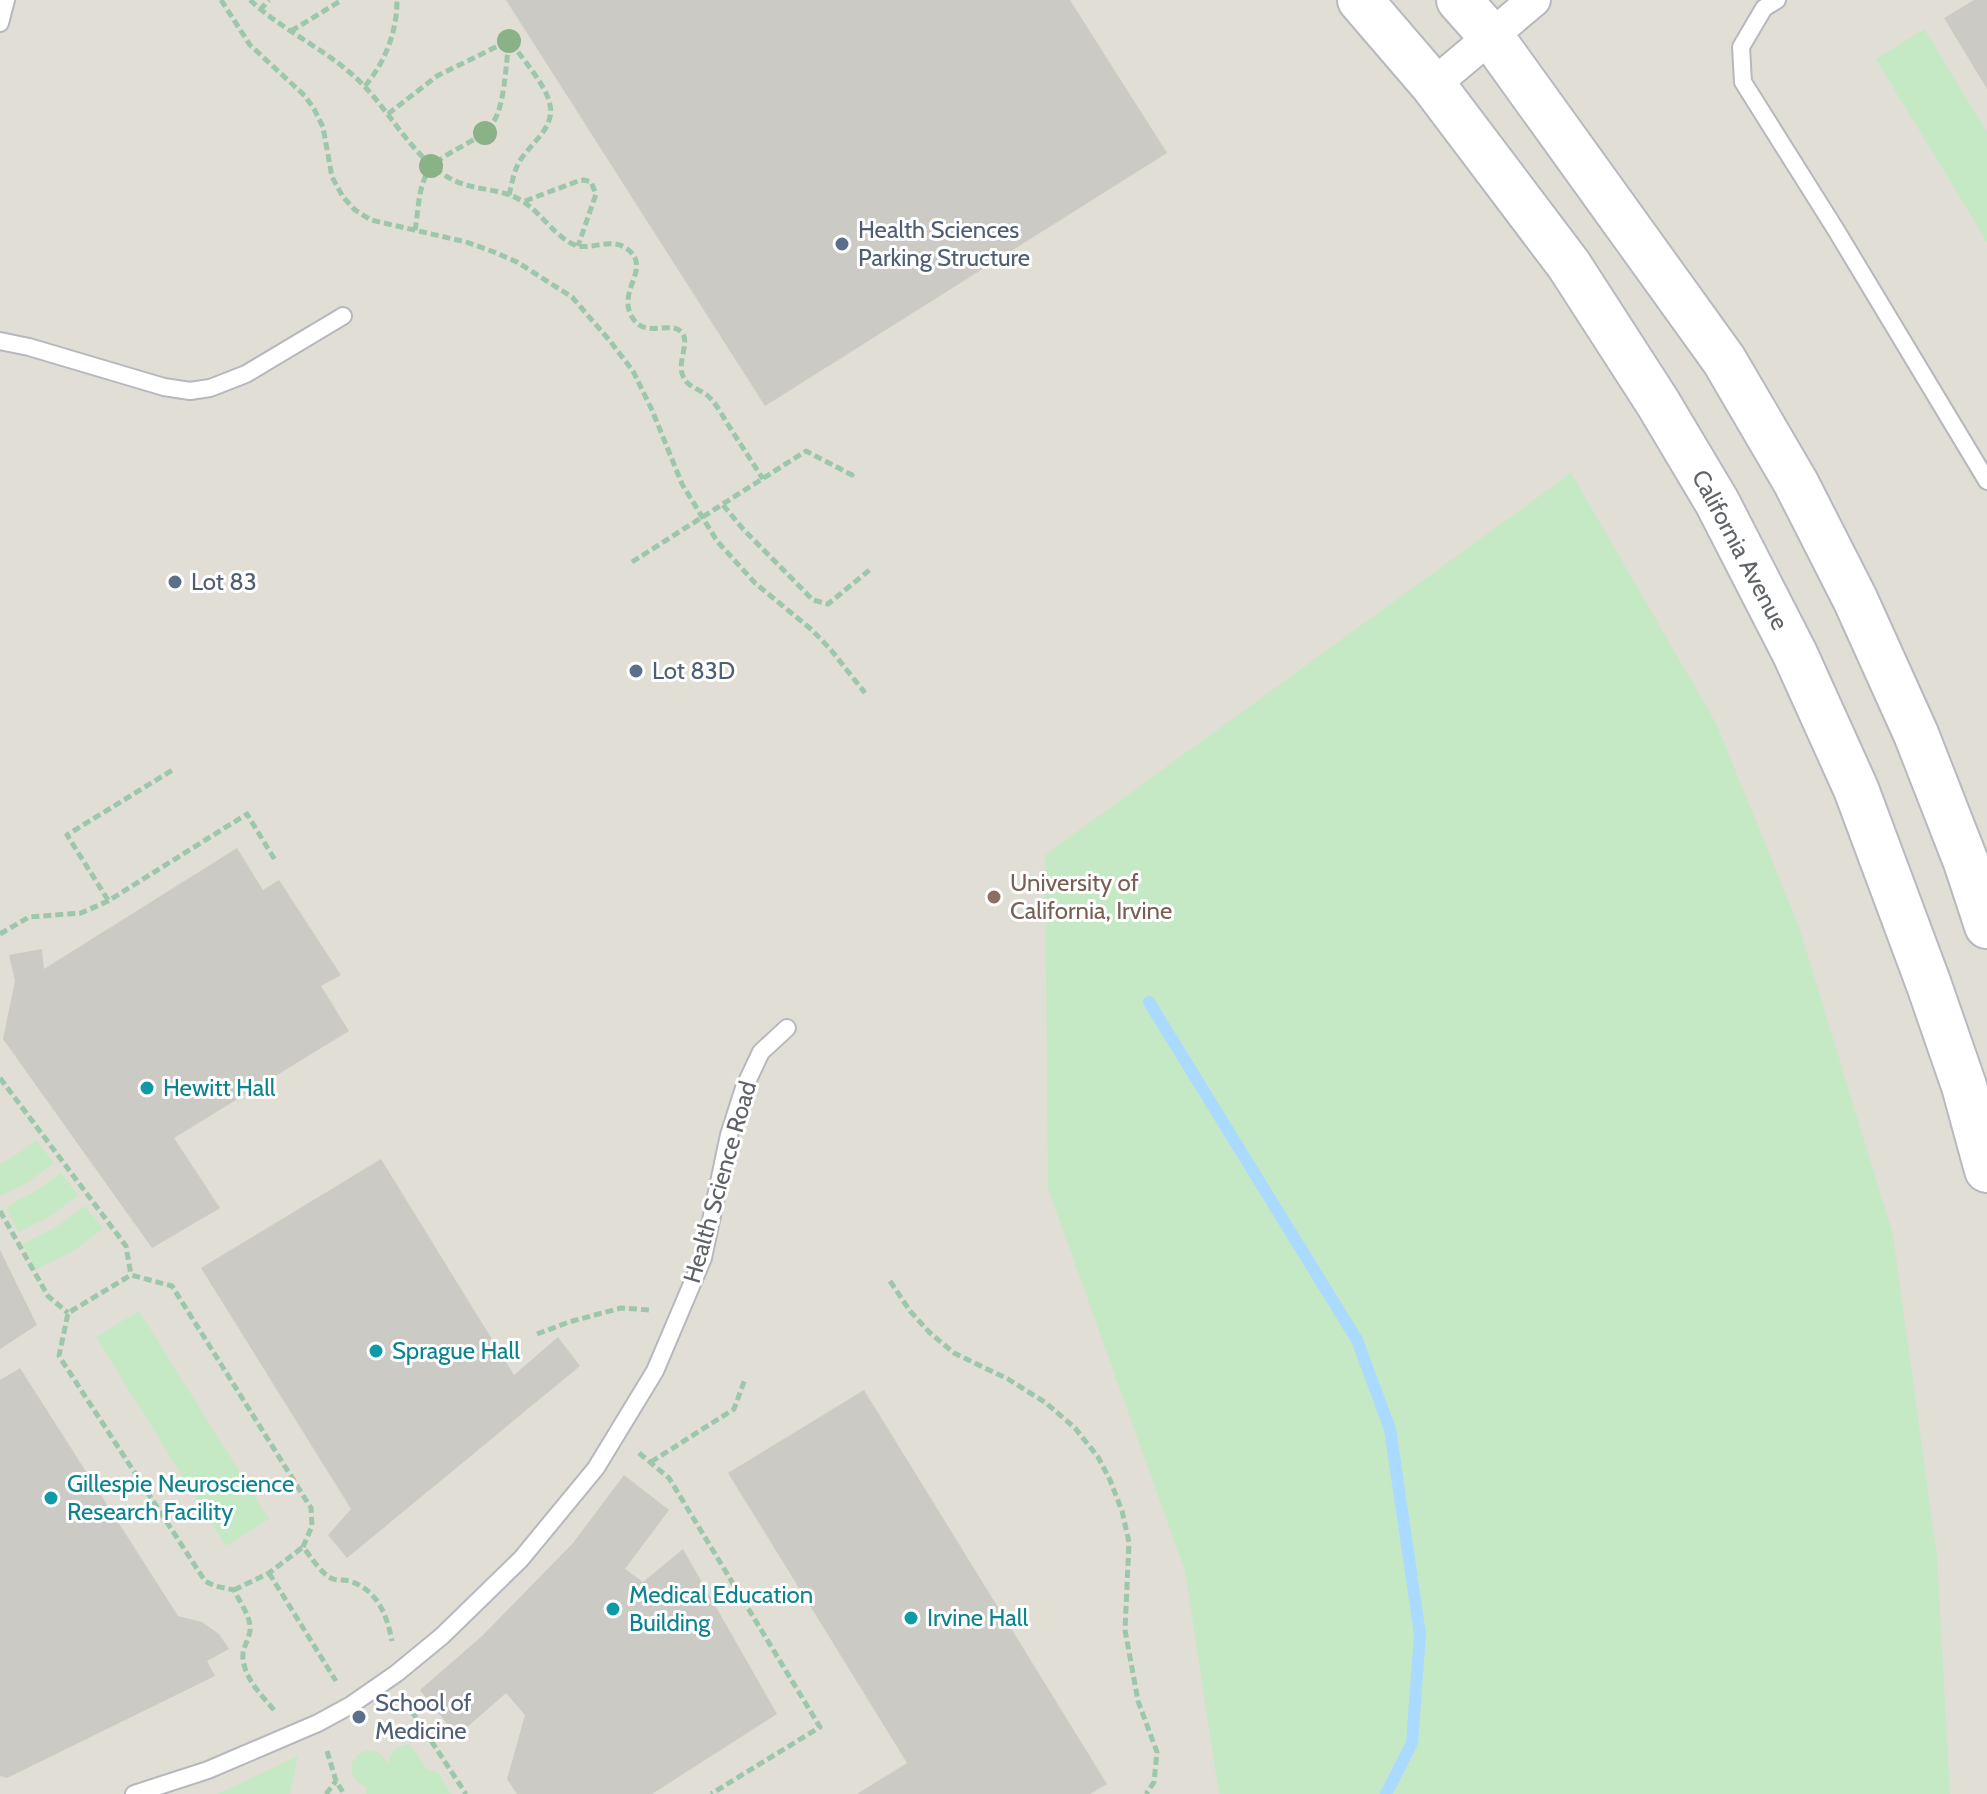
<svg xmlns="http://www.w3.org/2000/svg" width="1987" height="1794" font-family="Cabin,sans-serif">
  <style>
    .education { fill: #e1ded6 }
    .green { fill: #c5e8c5 }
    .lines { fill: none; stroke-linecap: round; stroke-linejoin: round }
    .stream { stroke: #aadaff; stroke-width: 12 }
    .building { fill: #cccac5 }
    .lane-casing { stroke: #b5b8bc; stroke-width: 20 }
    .street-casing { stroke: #b5b8bc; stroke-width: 36 }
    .secondary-casing { stroke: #b6babf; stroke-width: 48 }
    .path { stroke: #9cc7a9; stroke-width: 5; stroke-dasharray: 8 4; stroke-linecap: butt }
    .lane { stroke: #fff; stroke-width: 16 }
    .street { stroke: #fff; stroke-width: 32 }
    .secondary { stroke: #fff; stroke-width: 44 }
    .tree { fill: #89b387 }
    .service-dot { fill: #5c6f8a; stroke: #fff; stroke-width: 3 }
    .education-dot { fill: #8d6e63; stroke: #fff; stroke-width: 3 }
    .culture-dot { fill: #0f9aa8; stroke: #fff; stroke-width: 3 }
    .labels { text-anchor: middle; stroke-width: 6; stroke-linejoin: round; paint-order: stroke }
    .service-label { font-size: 24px; fill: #4e5e75; stroke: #fff; text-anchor: start }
    .street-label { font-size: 24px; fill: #5f6368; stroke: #fff }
    .education-label { font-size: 24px; fill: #785e54; stroke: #fff; text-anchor: start }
    .culture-label { font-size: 24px; fill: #0d838f; stroke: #fff; text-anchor: start }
  </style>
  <rect width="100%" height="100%" fill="#f1efe8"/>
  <path class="education" d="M0 0H1987V1794H0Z"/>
  <path class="green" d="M1924 29 1987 132V242L1876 59Z
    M1571 473 1716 723 1799 927 1893 1235 1937 1557 1950 1794H1219L1185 1571 1048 1188 1045 855Z
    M36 1140 54 1163 28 1182 0 1196V1164L13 1157Z
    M61 1173 78 1195 49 1217 18 1232 6 1207 34 1192Z
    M85 1206 103 1229 70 1253 36 1269 23 1244 56 1227Z
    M139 1311 269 1519 226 1546 96 1337Z
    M410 1744 427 1770 438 1772 451 1794H366L367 1787C330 1774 368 1728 388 1764 391 1751 396 1746 410 1744Z
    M298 1756 290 1794H217L222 1792Z"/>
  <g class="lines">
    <path class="stream" d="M1149 1002 1357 1340 1390 1429 1420 1634 1412 1743 1386 1794"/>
  </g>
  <path class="building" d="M506 0H1070L1167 153 765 406Z
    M1974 0H1987V89L1944 18Z
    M237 848 263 890 279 880 341 975 321 986 349 1031 174 1138 220 1208 152 1248 3 1039 15 981 9 955 42 949 44 969Z
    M381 1159 514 1375 558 1337 580 1366 347 1558 328 1535 351 1509 201 1268Z
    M0 1250 37 1325 0 1349Z
    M20 1368 178 1616 202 1622 219 1634 229 1649 207 1661 215 1676 7 1778 0 1776V1380Z
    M864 1390 1107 1784 1090 1794H857L907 1763 728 1473Z
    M624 1475 669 1510 625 1569 643 1582 683 1549 777 1714 652 1794H517L507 1779 525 1715 506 1693 457 1736 420 1690 482 1636 573 1543Z"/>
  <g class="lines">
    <g class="lane-casing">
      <path id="lane" d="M1777 0 1764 8 1741 47 1743 82 1836 230 1987 481
        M0 23 6 0
        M0 341 29 347 164 387 190 391 210 388 246 374 343 316
        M134 1794 208 1770 318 1723 351 1705 397 1673 442 1636 521 1559 596 1468 655 1371 703 1258 729 1135 744 1088 761 1052 787 1028"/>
    </g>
    <g class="street-casing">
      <path id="street" d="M1433 85 1534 0"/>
    </g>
    <g class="secondary-casing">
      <path id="secondary" d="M1360 0 1433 85 1569 265 1658 403 1717 502 1795 654 1856 789 1929 985 1964 1086 1987 1170
        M1459 0 1490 35 1724 360 1796 483 1855 599 1916 734 1966 862 1987 926"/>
    </g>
    <path class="path" d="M221 0 250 45 305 96 314 109 323 127 332 177 343 197 355 210 371 220 466 242 494 252 517 262 572 297 610 341 633 371 652 410 682 484 717 541 755 583 812 630 831 650 865 693
      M250 0C285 33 333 52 366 88 393 117 417 162 453 180 475 191 502 188 522 201 541 212 558 241 578 246 594 249 610 238 626 248 655 268 613 292 634 320 647 338 674 319 683 334 689 344 677 363 683 376 687 388 702 389 710 398 717 405 722 415 727 423 739 442 751 460 763 479
      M260 10 269 0
      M291 31 342 0
      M365 86C385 62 397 32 397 0
      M388 114 437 76 508 41
      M509 195C512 183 514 169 521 159 536 137 561 124 546 93 537 75 522 58 510 41
      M525 201 578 181 584 180 591 182 596 194 578 246
      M415 230C418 214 418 195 424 180 434 151 477 147 494 121 505 103 506 62 509 41
      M723 505 743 529 813 600 828 604 872 568
      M632 562 806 451 852 475 851 474
      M108 900 67 835 174 769
      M0 934 29 917 81 913 108 901 247 814 275 860
      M0 1078 126 1246 131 1275
      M0 1211 48 1296 68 1313
      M890 1281 910 1311 929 1332 954 1353 1008 1379 1046 1403 1075 1428 1098 1457 1110 1480 1122 1511 1129 1542 1125 1630 1138 1701 1157 1752 1154 1782 1146 1794
      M537 1334 569 1322 621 1308 650 1310
      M639 1453 669 1478 820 1727 711 1794
      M651 1462 734 1409 745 1379
      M269 1573 336 1681
      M234 1590 269 1573 303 1547
      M405 1701 466 1794
      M274 1710C263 1697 250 1684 245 1668 239 1650 247 1646 250 1631 252 1618 239 1601 234 1590L215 1586 205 1581 59 1356 68 1313 131 1275 172 1286 311 1508 312 1526 303 1547C311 1557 321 1574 333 1579 339 1581 346 1579 352 1582 378 1591 387 1616 392 1641
      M327 1751 336 1781 344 1794
      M326 1794 336 1781"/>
    <use href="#lane" class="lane"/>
    <use href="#street" class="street"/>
    <use href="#secondary" class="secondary"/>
  </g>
  <g class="tree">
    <circle cx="509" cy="41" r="12"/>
    <circle cx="485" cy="133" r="12"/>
    <circle cx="431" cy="166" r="12"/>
  </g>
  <g class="service-dot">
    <circle cx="842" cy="244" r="8"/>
    <circle cx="175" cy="582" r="8"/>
    <circle cx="636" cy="671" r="8"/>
    <circle cx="359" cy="1717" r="8"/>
  </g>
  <circle class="education-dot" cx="994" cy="897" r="8"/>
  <g class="culture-dot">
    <circle cx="147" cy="1088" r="8"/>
    <circle cx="376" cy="1351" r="8"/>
    <circle cx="51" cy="1498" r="8"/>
    <circle cx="613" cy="1609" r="8"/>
    <circle cx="911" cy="1618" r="8"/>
  </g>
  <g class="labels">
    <g class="service-label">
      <text x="858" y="238">Health Sciences<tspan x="858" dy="28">Parking Structure</tspan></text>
      <text x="191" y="590">Lot 83</text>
      <text x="652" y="679">Lot 83D</text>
      <text x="375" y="1711">School of<tspan x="375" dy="28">Medicine</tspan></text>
    </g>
    <g class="street-label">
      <text transform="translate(1740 550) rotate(62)" y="8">California Avenue</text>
      <text transform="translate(720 1182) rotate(-74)" y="8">Health Science Road</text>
    </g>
    <g class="education-label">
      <text x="1010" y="891">University of<tspan x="1010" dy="28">California, Irvine</tspan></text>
    </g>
    <g class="culture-label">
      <text x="163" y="1096">Hewitt Hall</text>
      <text x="392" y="1359">Sprague Hall</text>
      <text x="67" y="1492">Gillespie Neuroscience<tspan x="67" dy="28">Research Facility</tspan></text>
      <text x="629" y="1603">Medical Education<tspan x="629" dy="28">Building</tspan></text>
      <text x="927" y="1626">Irvine Hall</text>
    </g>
  </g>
</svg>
